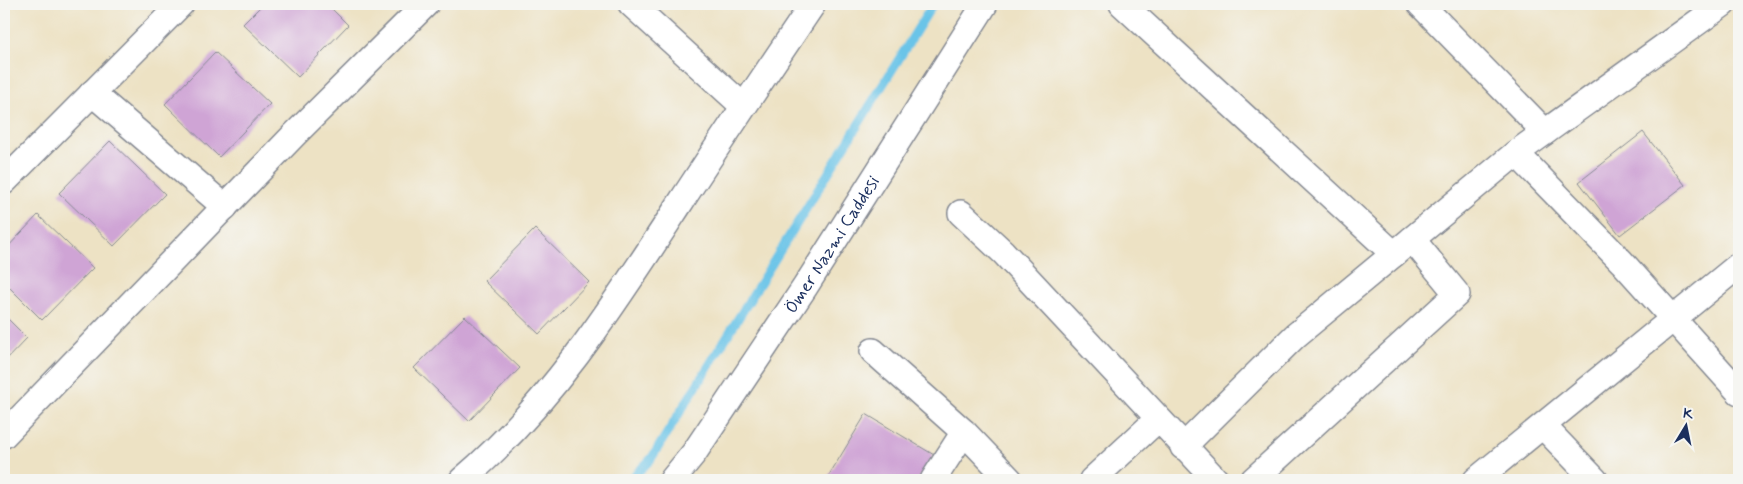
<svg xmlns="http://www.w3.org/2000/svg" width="1743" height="484" font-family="Mynerve,sans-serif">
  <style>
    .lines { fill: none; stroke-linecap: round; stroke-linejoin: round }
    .stream { stroke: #6ac4e8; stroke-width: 9 }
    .building { fill: #cfa4d5 }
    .street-casing { stroke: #848891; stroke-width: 28 }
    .street { stroke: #fff; stroke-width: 25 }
    .labels { text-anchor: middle; stroke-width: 4.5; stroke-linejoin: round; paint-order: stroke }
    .street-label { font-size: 18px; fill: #1b2f5e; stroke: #f6f6f2 }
  </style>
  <rect width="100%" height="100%" fill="#f6f6f2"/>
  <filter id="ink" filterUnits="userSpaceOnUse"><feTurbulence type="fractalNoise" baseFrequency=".02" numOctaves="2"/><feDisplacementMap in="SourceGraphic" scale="10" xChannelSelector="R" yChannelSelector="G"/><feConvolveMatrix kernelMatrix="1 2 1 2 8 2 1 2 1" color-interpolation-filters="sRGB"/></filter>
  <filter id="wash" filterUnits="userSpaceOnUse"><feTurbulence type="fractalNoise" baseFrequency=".0096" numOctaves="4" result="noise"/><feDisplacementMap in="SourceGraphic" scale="20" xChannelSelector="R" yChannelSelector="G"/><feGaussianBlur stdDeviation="1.12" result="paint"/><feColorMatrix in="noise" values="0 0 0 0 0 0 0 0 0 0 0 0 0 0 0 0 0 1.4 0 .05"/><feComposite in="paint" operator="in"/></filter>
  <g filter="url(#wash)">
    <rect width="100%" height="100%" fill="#ede2c4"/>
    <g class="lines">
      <path class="stream" d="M630 480 651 459 933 4"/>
    </g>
    <g id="blocks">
      <path class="building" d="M263 4H327L348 25 298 77 243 24Z
        M215 52 270 104 219 157 165 104Z
        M1643 132 1685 185 1620 235 1579 182Z
        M110 141 165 194 114 246 59 193Z
        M38 215 93 268 42 320 4 282V251Z
        M535 229 589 282 539 334 484 281Z
        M4 315 27 338 4 362Z
        M465 316 520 368 469 421 414 368Z
        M866 414 934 455 918 480H826Z"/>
    </g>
  </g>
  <g filter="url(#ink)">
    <use href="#blocks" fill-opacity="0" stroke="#848891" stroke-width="1"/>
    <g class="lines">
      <g class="street-casing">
        <g id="street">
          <path d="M631 4 743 106"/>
          <path d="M1122 4 1394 254"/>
          <path d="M1420 4 1545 132"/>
          <path d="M92 93 225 207"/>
          <path d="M1516 153 1622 262 1739 392"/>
          <path d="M4 182 181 4"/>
          <path d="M961 213 1003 252 1216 480"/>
          <path d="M873 351 964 432 1010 480"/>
          <path d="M1543 426 1595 480"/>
          <path d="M4 435 295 134 426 4"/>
          <path d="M1183 447 1295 336 1516 153 1723 4"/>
          <path d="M462 480C550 405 614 305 677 208 721 140 767 72 813 4"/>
          <path id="s1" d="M672 480 694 453 805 287 985 4"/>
          <path d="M933 480 964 432"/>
          <path d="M1092 480 1158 419"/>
          <path d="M1253 480 1457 294 1412 239"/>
          <path d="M1476 480 1739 265"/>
        </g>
      </g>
      <use href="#street" class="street"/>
    </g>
  </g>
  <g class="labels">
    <g class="street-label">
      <text dy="6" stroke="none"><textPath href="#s1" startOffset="285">Ömer Nazmi Caddesi</textPath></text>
    </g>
  </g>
  <rect width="1743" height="484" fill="none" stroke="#f6f6f2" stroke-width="20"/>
  <g transform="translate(1686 426) rotate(10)" stroke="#f6f6f2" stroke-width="4" paint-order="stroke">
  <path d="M0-4L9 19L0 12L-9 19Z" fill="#1b2f5e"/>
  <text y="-8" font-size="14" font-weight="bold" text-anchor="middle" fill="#1b2f5e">K</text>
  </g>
</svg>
